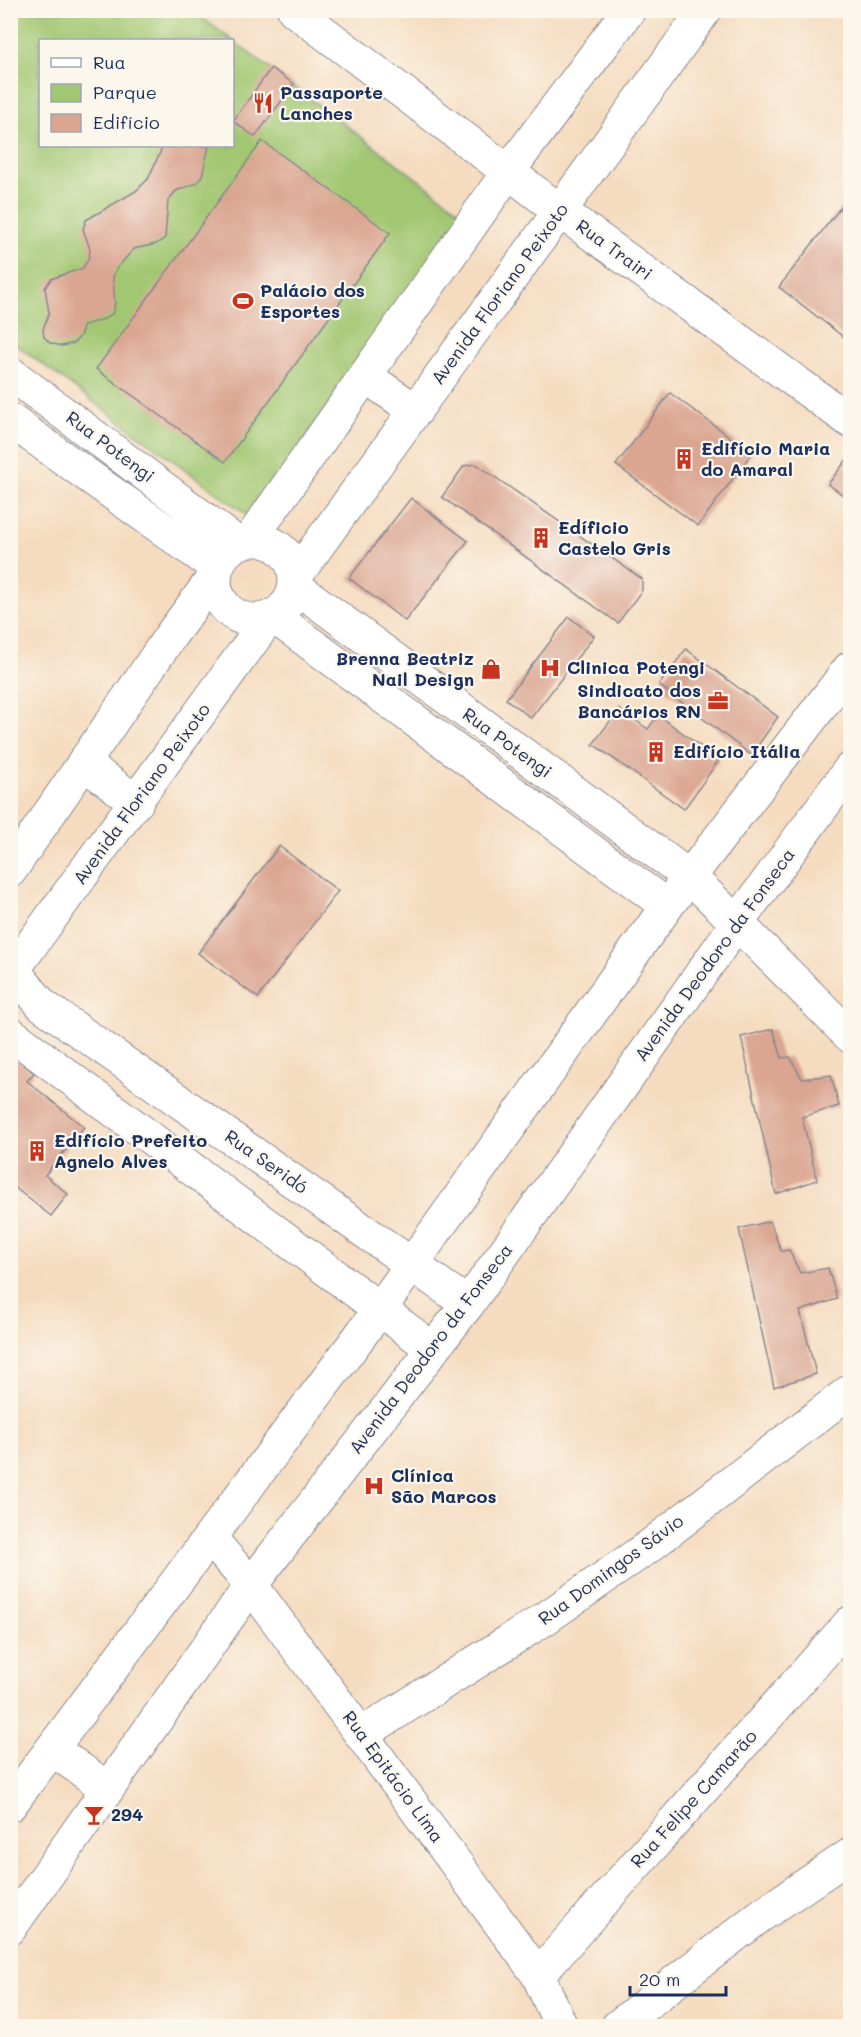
<svg xmlns="http://www.w3.org/2000/svg" width="861" height="2037" font-family="Mali,sans-serif">
  <style>
    .green { fill: #a2c772; stroke: #5e7b68; stroke-width: 1.5; fill-rule: evenodd }
    .building { fill: #daa591 }
    .lines { fill: none; stroke-linecap: round; stroke-linejoin: round }
    .minor-casing { stroke: #88868f; stroke-width: 35 }
    .tertiary-casing { stroke: #88868f; stroke-width: 35 }
    .secondary-casing { stroke: #88868f; stroke-width: 35 }
    .minor { stroke: #fff; stroke-width: 33 }
    .tertiary { stroke: #fff; stroke-width: 33 }
    .secondary { stroke: #fff; stroke-width: 33 }
    .labels { text-anchor: middle; stroke-width: 4.5; stroke-linejoin: round; paint-order: stroke }
    .poi-label { font-size: 18px; font-weight: bold; fill: #1b2f5e; stroke: #fbf7ec; text-anchor: start }
    .street-label { font-size: 18px; fill: #1b2f5e; stroke: #fbf7ec }
  </style>
  <rect width="100%" height="100%" fill="#fbf7ec"/>
  <filter id="ink" filterUnits="userSpaceOnUse"><feTurbulence type="fractalNoise" baseFrequency=".0167" numOctaves="2"/><feDisplacementMap in="SourceGraphic" scale="12" xChannelSelector="R" yChannelSelector="G"/><feConvolveMatrix kernelMatrix="1 2 1 2 8 2 1 2 1" color-interpolation-filters="sRGB"/></filter>
  <filter id="wash" filterUnits="userSpaceOnUse"><feTurbulence type="fractalNoise" baseFrequency=".008" numOctaves="4" result="noise"/><feDisplacementMap in="SourceGraphic" scale="24" xChannelSelector="R" yChannelSelector="G"/><feGaussianBlur stdDeviation="1.35" result="paint"/><feColorMatrix in="noise" values="0 0 0 0 0 0 0 0 0 0 0 0 0 0 0 0 0 1.4 0 .05"/><feComposite in="paint" operator="in"/></filter>
  <g filter="url(#wash)">
    <rect width="100%" height="100%" fill="#f5dcc0"/>
    <path class="green" d="M11 11H193L464 214 250 517 11 341ZM40 40H232V146H40Z"/>
    <g id="blocks">
      <path class="building" d="M271 68 294 84 255 137 233 121Z
        M262 141 390 233 225 462 96 369Z
        M163 146H209L202 176 197 183 176 191 168 201 165 238 156 244 134 249 116 269 113 277 115 304 113 313 104 319 84 325 80 336 74 343 62 346 50 343 44 337 43 329 49 313 45 288 51 279 83 268 89 257 90 249 83 229 86 220 136 191 148 179Z
        M850 195V342L779 287Z
        M670 393 752 453 698 526 616 465Z
        M848 458 850 459V500L828 484Z
        M476 464 642 579V590L618 623 442 497 464 466Z
        M411 498 468 541 405 621 349 578Z
        M569 617 594 636 531 718 506 699Z
        M686 649 778 717 751 755 659 685Z
        M619 709 648 729 658 715 719 760 684 809 593 744Z
        M279 846 338 891 258 998 198 953Z
        M773 1029 782 1058 790 1057 802 1079 831 1075 839 1106 802 1117 817 1180 776 1194 741 1037Z
        M15 1057 34 1073 27 1081 84 1127 45 1175 68 1194 51 1216 10 1184V1063Z
        M770 1221 781 1251 789 1250 800 1273 828 1268 837 1299 800 1311 816 1374 774 1387 739 1229Z"/>
    </g>
  </g>
  <g filter="url(#ink)">
    <use href="#blocks" fill-opacity="0" stroke="#88868f" stroke-width="1.5"/>
    <g class="lines">
      <g class="minor-casing">
        <path id="minor" d="M13 970 42 1005 468 1304
          M10 1033 433 1349
          M210 1538 251 1585 538 1975 561 2026
          M362 1734 546 1618 651 1545 850 1391
          M538 1975 850 1623
          M618 2026 760 1916 850 1855"/>
      </g>
      <g class="tertiary-casing">
        <path id="tertiary" d="M365 376 416 411
          M250 540 508 172 629 10
          M295 577 705 10
          M737 923 850 1036"/>
      </g>
      <g class="secondary-casing">
        <path id="secondary" d="M294 10 560 211 850 421
          M10 373 238 544
          M10 420 216 567
          M215 580a40 40 0 1 1 80 0a40 40 0 1 1-80 0Z
          M295 586 691 878 737 923
          M273 616 667 906
          M83 763 137 802
          M10 871 171 635 214 577
          M13 970 269 618
          M52 1749 108 1789
          M10 1805 380 1309 667 906 850 668
          M10 1928 251 1585 468 1304 737 923 850 769"/>
      </g>
      <use href="#minor" class="minor"/>
      <use href="#tertiary" class="tertiary"/>
      <use href="#secondary" class="secondary"/>
    </g>
  </g>
  <defs>
    <g id="restaurant-bare" transform="scale(1.62)"><path d="M-5-6h1v4h1v-4h1v4h1v-4h1v5L-1.5 .5V6h-2V.5L-5-1ZM5-6V6H3V1.5H1.5Q1.5-4 5-6Z" fill="#c8321e" stroke="#fbf7ec" stroke-width="2.5" paint-order="stroke"/></g>
    <g id="stadium-bare" transform="scale(1.62)"><path d="M0-5a6.5 5 0 1 0 0 10a6.5 5 0 1 0 0-10ZM-3.5-1.8h7v3.6h-7Z" fill="#c8321e" stroke="#fbf7ec" stroke-width="2.5" paint-order="stroke"/></g>
    <g id="building-bare" transform="scale(1.62)"><path d="M-4-6H4V6H1V3H-1V6H-4ZM-2.5-4.3h1.7v1.8h-1.7ZM.8-4.3h1.7v1.8H.8ZM-2.5-1h1.7V.8h-1.7ZM.8-1h1.7V.8H.8Z" fill="#c8321e" stroke="#fbf7ec" stroke-width="2.5" paint-order="stroke"/></g>
    <g id="hospital-bare" transform="scale(1.62)"><path d="M-5-5h3v3.5h4V-5h3V5h-3V1.5h-4V5h-3Z" fill="#c8321e" stroke="#fbf7ec" stroke-width="2.5" paint-order="stroke"/></g>
    <g id="shop-bare" transform="scale(1.62)"><path d="M-5-2.5h2.3a2.7 3.5 0 0 1 5.4 0H5L5.5 6h-11ZM-1.5-2.5h3a1.5 2.3 0 0 0-3 0Z" fill="#c8321e" stroke="#fbf7ec" stroke-width="2.5" paint-order="stroke"/></g>
    <g id="office-bare" transform="scale(1.62)"><path d="M-6-3h4V-5.5h4V-3h4V5H-6ZM-1-4.5V-3h2v-1.5ZM-6 0V1H6V0Z" fill="#c8321e" stroke="#fbf7ec" stroke-width="2.5" paint-order="stroke"/></g>
    <g id="bar-bare" transform="scale(1.62)"><path d="M-6-5H6L.8 .8V4.5H3.5V6h-7V4.5H-.8V.8Z" fill="#c8321e" stroke="#fbf7ec" stroke-width="2.5" paint-order="stroke"/></g>
  </defs>
  <g fill-rule="evenodd">
    <use href="#restaurant-bare" x="263" y="103"/>
    <use href="#stadium-bare" x="243" y="301"/>
    <use href="#building-bare" x="684" y="459"/>
    <use href="#building-bare" x="541" y="538"/>
    <use href="#hospital-bare" x="550" y="668"/>
    <use href="#shop-bare" x="491" y="669"/>
    <use href="#office-bare" x="718" y="701"/>
    <use href="#building-bare" x="656" y="752"/>
    <use href="#building-bare" x="37" y="1151"/>
    <use href="#hospital-bare" x="374" y="1486"/>
    <use href="#bar-bare" x="94" y="1815"/>
  </g>
  <g class="labels">
    <g class="poi-label">
      <text x="280" y="99">Passaporte<tspan x="280" dy="21">Lanches</tspan></text>
      <text x="260" y="297">Palácio dos<tspan x="260" dy="21">Esportes</tspan></text>
      <text x="701" y="455">Edifício Maria<tspan x="701" dy="21">do Amaral</tspan></text>
      <text x="558" y="534">Edíficio<tspan x="558" dy="21">Castelo Gris</tspan></text>
      <text x="474" y="665" text-anchor="end">Brenna Beatriz<tspan x="474" dy="21">Nail Design</tspan></text>
      <text x="567" y="674">Clinica Potengi</text>
      <text x="701" y="697" text-anchor="end">Sindicato dos<tspan x="701" dy="21">Bancários RN</tspan></text>
      <text x="673" y="758">Edifício Itália</text>
      <text x="54" y="1147">Edifício Prefeito<tspan x="54" dy="21">Agnelo Alves</tspan></text>
      <text x="391" y="1482">Clínica<tspan x="391" dy="21">São Marcos</tspan></text>
      <text x="111" y="1821">294</text>
    </g>
    <g class="street-label">
      <text transform="translate(614 250) rotate(36)" y="6">Rua Trairi</text>
      <text transform="translate(500 294) rotate(-54)" y="6">Avenida Floriano Peixoto</text>
      <text transform="translate(110 447) rotate(37)" y="6">Rua Potengi</text>
      <text transform="translate(507 743) rotate(36)" y="6">Rua Potengi</text>
      <text transform="translate(142 794) rotate(-54)" y="6">Avenida Floriano Peixoto</text>
      <text transform="translate(715 955) rotate(-54)" y="6">Avenida Deodoro da Fonseca</text>
      <text transform="translate(266 1162) rotate(35)" y="6">Rua Seridó</text>
      <text transform="translate(431 1349) rotate(-53)" y="6">Avenida Deodoro da Fonseca</text>
      <text transform="translate(611 1570) rotate(-36)" y="6">Rua Domingos Sávio</text>
      <text transform="translate(393 1777) rotate(54)" y="6">Rua Epitácio Lima</text>
      <text transform="translate(694 1799) rotate(-48)" y="6">Rua Felipe Camarão</text>
    </g>
  </g>
  <rect width="861" height="2037" fill="none" stroke="#fbf7ec" stroke-width="36"/>
  <rect x="39" y="39" width="195" height="108" fill="#fbf7ec" stroke="#a1a7b3" stroke-width="1.5"/>
  <rect x="51" y="58" width="30" height="9" fill="#ffffff" stroke="#a1a7b3" stroke-width="1.5"/>
  <text x="93" y="69" font-size="18" fill="#1b2f5e">Rua</text>
  <rect x="51" y="84" width="30" height="18" fill="#a2c772" stroke="#a1a7b3" stroke-width="1.5"/>
  <text x="93" y="99" font-size="18" fill="#1b2f5e">Parque</text>
  <rect x="51" y="114" width="30" height="18" fill="#daa591" stroke="#a1a7b3" stroke-width="1.5"/>
  <text x="93" y="129" font-size="18" fill="#1b2f5e">Edifício</text>
  <path d="M630 1986v9h96v-9" fill="none" stroke="#1b2f5e" stroke-width="3"/>
  <text x="639" y="1986" font-size="18" fill="#1b2f5e" stroke="#fbf7ec" stroke-width="4.5" paint-order="stroke">20 m</text>
</svg>
